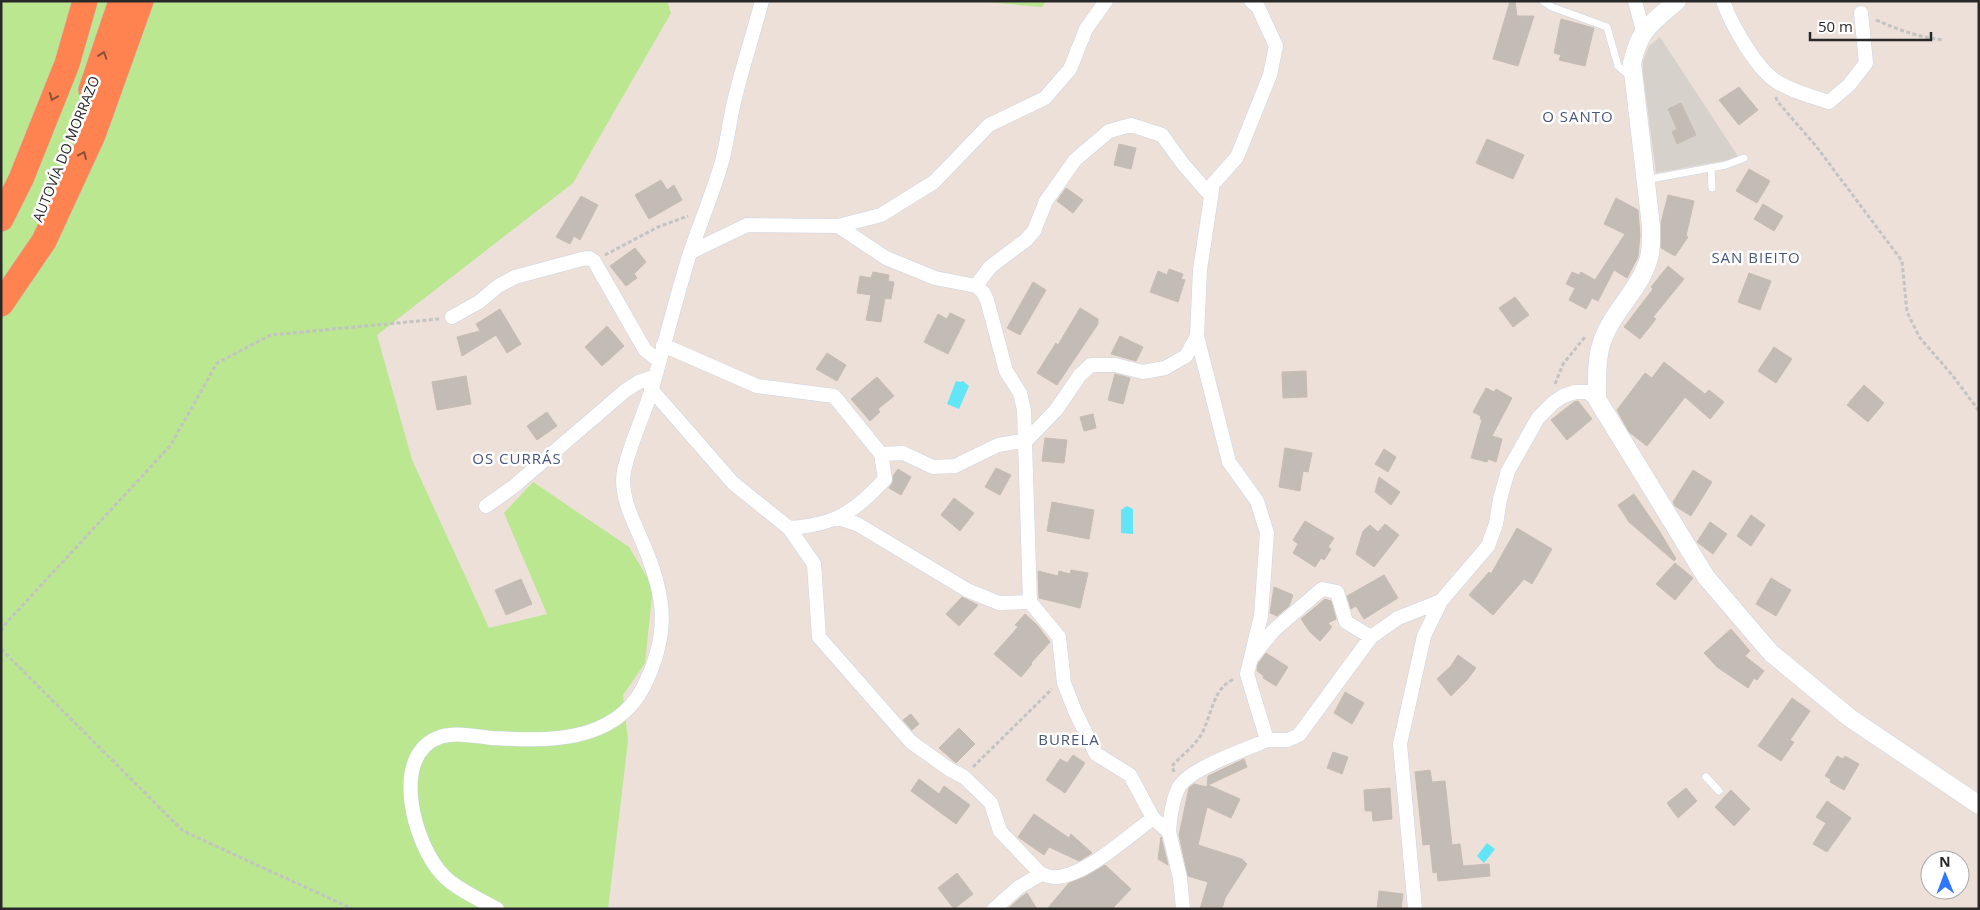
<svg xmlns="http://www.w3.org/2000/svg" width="1980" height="910" font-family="'Open Sans',sans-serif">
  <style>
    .green { fill: #bae790 }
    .plaza { fill: #d7d1cb }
    .water { fill: #62e5f7 }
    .building { fill: #c3bcb4; stroke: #c7bcb2 }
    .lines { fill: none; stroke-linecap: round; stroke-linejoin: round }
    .service-casing { stroke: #cdd4e3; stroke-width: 8 }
    .minor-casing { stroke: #cdd4e3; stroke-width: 15 }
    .tertiary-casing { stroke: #cdd4e3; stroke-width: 19 }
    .motorway-casing { stroke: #c3c3c3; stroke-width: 26 }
    .path { stroke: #c3c3c3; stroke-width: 3; stroke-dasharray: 4 2.5; stroke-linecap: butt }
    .service { stroke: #fff; stroke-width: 7 }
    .minor { stroke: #fff; stroke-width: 14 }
    .tertiary { stroke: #fff; stroke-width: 18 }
    .motorway { stroke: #ff8350; stroke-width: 25 }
    .oneway { stroke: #89513a }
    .labels { text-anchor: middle; stroke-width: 5; stroke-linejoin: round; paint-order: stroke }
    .street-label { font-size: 14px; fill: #282828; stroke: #fff }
    .neighbourhood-label { font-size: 15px; letter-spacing: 1px; fill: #46577b; stroke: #fff }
  </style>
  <rect width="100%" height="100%" fill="#ece0d8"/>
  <path class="green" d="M1 1H667L671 13 573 183 377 335 412 460 489 628 547 614 504 513 533 482 629 547 653 587 645 663 623 695 628 741 608 909H1Z
    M975 1H1046L1042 7Z"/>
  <path class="plaza" d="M1660 37 1739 158 1656 173 1643 74V61L1649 46Z"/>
  <path class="water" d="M956 381 960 382 963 381 969 386 959 409 947 404Z
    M1127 506 1133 509V534L1121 533V510Z
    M1487 843 1495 849 1484 863 1477 856Z"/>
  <path class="building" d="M1510 1H1515L1517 16H1534L1518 66 1493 59Z
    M1561 19 1594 28 1585 66 1559 60 1561 55 1554 53Z
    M1739 87 1758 110 1739 125 1719 100Z
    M1681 103 1696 135 1677 144 1672 132 1677 129 1668 109Z
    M1487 139 1524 155 1513 179 1476 163Z
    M1119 144 1136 148 1131 169 1114 165Z
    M1749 169 1770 181 1757 203 1736 191Z
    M661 180 667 190 674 185 682 200 649 219 635 195Z
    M1066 188 1083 200 1073 213 1057 201Z
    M1668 195 1694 201 1686 236 1688 237 1675 256 1661 248V223Z
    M581 196 598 205 580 240 574 236 570 244 556 237Z
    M1616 198 1638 210 1640 235 1638 257 1627 278 1614 270 1598 301 1592 298 1586 309 1569 300 1575 288 1566 284 1572 272 1579 275 1581 272 1595 280 1625 234 1604 224Z
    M1763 204 1783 216 1774 231 1754 219Z
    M635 248 646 262 634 274 637 278 626 286 610 266Z
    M1668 266 1684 279 1653 317 1656 319 1640 339 1624 327 1653 289 1651 287Z
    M1169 269 1183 274 1181 279 1185 280 1178 302 1150 292 1158 271 1167 275Z
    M873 272 889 275 888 281 894 282 891 299 885 298 881 322 866 320 871 295 857 293 860 276 871 278Z
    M1749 273 1771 281 1760 310 1738 302Z
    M1033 282 1046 290 1020 335 1007 328Z
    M1515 297 1529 315 1513 327 1499 308Z
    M1080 308 1098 319V324L1057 385 1037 373 1056 343 1058 345Z
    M500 309 521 344 507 353 496 335 462 356 457 337 480 331 476 324Z
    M950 313 965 320 948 354 924 342 938 314 947 319Z
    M607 326 624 346 602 366 585 347Z
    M1120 336 1143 347 1136 361 1111 354Z
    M1774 347 1792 359 1776 383 1758 371Z
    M827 353 846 365 837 381 816 369Z
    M1664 362 1705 394 1709 390 1724 402 1710 419 1685 397 1647 446 1629 432 1617 410 1645 373 1652 378Z
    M1306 371 1307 397 1283 398 1282 372Z
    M1115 374 1130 378 1123 404 1108 400Z
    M466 376 471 404 437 410 432 382Z
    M877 377 894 396 878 409 880 412 870 421 851 399Z
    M1864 385 1884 403 1868 422 1847 405Z
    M1486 388 1494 392 1496 389 1512 398 1492 436 1502 439 1496 462 1488 459 1487 462 1471 458 1482 420 1480 419 1481 416 1473 412Z
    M1578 401 1592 419 1567 440 1551 420 1574 402Z
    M547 412 557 426 537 440 527 426Z
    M1093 414 1096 428 1084 431 1080 417Z
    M1045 438 1067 440 1064 463 1042 461Z
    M1285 448 1312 453 1308 472 1303 471 1300 491 1279 487Z
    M1384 449 1396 457 1388 472 1375 464Z
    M996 468 1011 475 1000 495 985 487Z
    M898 469 911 477 901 495 889 488 893 482V476Z
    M1693 470 1712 482 1691 516 1675 506 1673 502Z
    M1379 477 1400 492 1391 505 1375 492Z
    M1634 494 1660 532 1676 559 1674 561 1629 522 1618 505Z
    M954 498 974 513 960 531 941 515Z
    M1052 502 1094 510 1089 539 1047 531Z
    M1751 515 1765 525 1751 546 1737 536Z
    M1305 521 1334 538 1328 547 1331 549 1324 560 1321 558 1315 567 1293 553 1298 544 1293 540Z
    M1710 522 1727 534 1713 554 1697 542Z
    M1385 524 1399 535 1374 567 1356 554 1363 531 1370 525 1378 532Z
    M1517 528 1552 549 1532 584 1524 579 1493 615 1469 595 1489 572 1491 574Z
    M1675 563 1693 578 1675 600 1656 584Z
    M1071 570 1088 573 1080 608 1039 598 1038 571 1058 576 1059 571 1070 574Z
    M1384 575 1398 598 1364 619 1356 606 1351 609 1347 596Z
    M1771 578 1791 590 1776 616 1756 604Z
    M521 579 532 604 506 615 495 590Z
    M1274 587 1293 595 1289 606 1277 616 1270 613Z
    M962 597 978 605 959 626 946 614Z
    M1325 599 1331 601 1336 619 1328 623 1332 627 1320 641 1310 632 1301 619Z
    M1025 614 1037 625 1050 642 1031 663 1032 664 1021 677 994 654 1018 627 1015 625Z
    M1731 629 1750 651 1745 656 1764 671 1757 680 1754 678 1748 688 1717 667 1704 653Z
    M1266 653 1288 667 1276 686 1263 678 1264 676 1257 671 1258 664Z
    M1458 655 1476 668 1467 680 1451 696 1437 679 1451 666Z
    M1345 692 1364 703 1352 724 1334 713Z
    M1792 698 1810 711 1790 740 1794 742 1781 761 1758 746Z
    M911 714 919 724 912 730 903 720Z
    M959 728 975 744 956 763 939 748Z
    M1333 752 1348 757 1342 774 1327 768Z
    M1073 755 1085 763 1065 793 1046 780 1060 759 1067 763Z
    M1837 756 1843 759 1845 756 1859 764 1844 790 1830 782 1831 779 1825 776Z
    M1244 759 1247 767 1208 785 1240 799 1231 818 1207 807 1198 845 1242 859 1247 864 1225 898 1222 909H1200L1208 882 1188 876 1179 835 1189 788 1194 784 1207 787 1208 776Z
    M1430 770 1432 782 1445 781 1452 845 1460 844 1463 866 1489 864 1490 876 1438 881 1437 872 1433 873 1430 844 1423 845 1415 772Z
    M919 779 939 794 944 786 970 805 956 824 911 791Z
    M1390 788 1392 819 1373 821 1372 811H1365L1364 790Z
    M1686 788 1697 801 1678 818 1667 803Z
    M1731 790 1750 809 1734 826 1715 807Z
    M1827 801 1851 818 1827 852 1813 844 1826 823 1816 817Z
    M1034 814 1069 838 1071 834 1092 853 1079 861 1049 847 1044 855 1018 837Z
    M1161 837 1168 865 1158 859Z
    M1105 865 1131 889 1112 909H1047L1069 883 1085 877Z
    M957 873 973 894 954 909 938 888Z
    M1379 891 1403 894 1401 909H1377Z
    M1027 893 1037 909H1008L1020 898Z"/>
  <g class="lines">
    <g class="service-casing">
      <path id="service" d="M1543 1 1552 7 1607 27 1618 66 1631 77
        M1711 168 1712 188
        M1645 180 1726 165 1744 158
        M1706 777 1719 791"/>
    </g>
    <g class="minor-casing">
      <path id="minor" d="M1251 1 1258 7 1276 46 1270 75 1237 157 1213 184 1200 270 1197 336 1229 462 1257 501 1267 533 1261 616 1247 674 1267 740H1288L1299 735 1371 637 1398 618 1441 601
        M1635 1 1643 31
        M1723 1C1731 24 1757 71 1779 83 1795 92 1812 97 1829 102L1849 85 1866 63 1861 13
        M838 226 881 215 934 182 989 125 1045 98 1070 69 1086 29 1106 1
        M691 252 747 225 838 226 886 258 935 278 976 286 983 292 987 300 1006 371 1020 393 1024 410 1030 602 1059 637 1064 683 1075 711 1096 754 1130 775 1153 818 1169 832 1180 878 1183 909
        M976 286 990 267 1026 240 1034 231 1046 201 1075 160 1109 131 1131 125 1162 135 1183 164 1211 196
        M452 317 479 302 498 286 515 277 582 259 589 258 594 261 645 350 659 361
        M663 345 757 386 834 396 881 454 903 453 933 467 955 466 998 445 1027 440 1056 410 1080 375 1091 365H1115L1143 372 1165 368 1186 356 1197 336
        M651 389 733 483 789 528C834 525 854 513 885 479L881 454
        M486 506 513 487 626 390 639 382 654 377
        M838 518 857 524 967 590 999 603 1030 602
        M789 528 814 564 819 637 911 742 949 769 964 777 991 803 1000 831 1041 874
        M1253 656 1274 630 1322 589 1337 592 1346 622 1371 637
        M1169 832C1170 818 1172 800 1179 787 1190 768 1246 750 1267 740
        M497 909C482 901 453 887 443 875 415 847 388 755 440 737 455 732 475 736 492 738 545 741 613 744 643 688 673 629 664 590 638 532 630 514 620 492 624 471 630 443 644 416 652 388 665 343 676 298 690 253 700 224 712 195 721 165 727 145 729 123 734 102 742 68 753 35 762 1
        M994 909 1019 887 1041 874C1046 875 1052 878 1057 877 1086 875 1129 836 1153 818
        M1415 909 1400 744 1424 636 1441 601 1488 546 1496 524 1500 499 1508 471 1538 418 1553 403 1563 396 1575 392H1587L1597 399"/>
    </g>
    <g class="tertiary-casing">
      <path id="tertiary" d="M1677 1C1651 24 1640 28 1632 63L1651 226C1651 238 1652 253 1647 264 1637 293 1610 314 1601 345 1596 362 1597 381 1597 399L1706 577 1771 653 1850 718 1979 805"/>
    </g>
    <g class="motorway-casing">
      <path id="motorway" d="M91 90 121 1
        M1 219 21 179 67 64 85 1
        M1 304 44 241 93 135 141 1"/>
    </g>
    <path class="path" d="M1876 20C1899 30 1918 37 1943 40
      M1776 97 1777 101 1816 146 1902 261 1907 312 1920 338 1953 376 1979 411
      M605 255 658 227 688 216
      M1555 384 1563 364 1585 337
      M1 631 7 622 170 446 217 363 271 335 439 319
      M1 649 183 831 353 909
      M973 767 1052 689
      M1174 772 1172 766C1180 757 1192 748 1199 738 1212 719 1211 689 1234 679"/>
    <use href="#service" class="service"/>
    <use href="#minor" class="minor"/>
    <use href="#tertiary" class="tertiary"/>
    <use href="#motorway" class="motorway"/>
  </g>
  <defs><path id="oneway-chevron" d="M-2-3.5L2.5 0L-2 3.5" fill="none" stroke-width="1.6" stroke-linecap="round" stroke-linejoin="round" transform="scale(1.25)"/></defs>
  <g class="oneway">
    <use href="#oneway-chevron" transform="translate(103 55) rotate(-71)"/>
    <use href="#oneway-chevron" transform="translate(53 97) rotate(112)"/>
    <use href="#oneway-chevron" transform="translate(83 155) rotate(-65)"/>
  </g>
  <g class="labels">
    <g class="street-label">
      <text transform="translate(66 149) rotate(-68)" y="5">AUTOVÍA DO MORRAZO</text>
    </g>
    <g class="neighbourhood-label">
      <text x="1578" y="122">O SANTO</text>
      <text x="1756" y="263">SAN BIEITO</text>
      <text x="517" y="464">OS CURRÁS</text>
      <text x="1069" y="745">BURELA</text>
    </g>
  </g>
  <rect width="1980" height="910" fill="none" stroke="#282828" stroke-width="5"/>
  <g transform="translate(1945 875) rotate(359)"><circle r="24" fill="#ffffff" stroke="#a9a9a9"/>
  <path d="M0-4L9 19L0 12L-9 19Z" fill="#3275ff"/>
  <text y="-8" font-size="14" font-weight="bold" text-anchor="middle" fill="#282828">N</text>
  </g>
  <path d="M1810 32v8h121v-8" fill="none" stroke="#282828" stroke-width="2.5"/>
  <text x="1818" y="32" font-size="15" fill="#282828" stroke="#ffffff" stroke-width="4" paint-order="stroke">50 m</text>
</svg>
